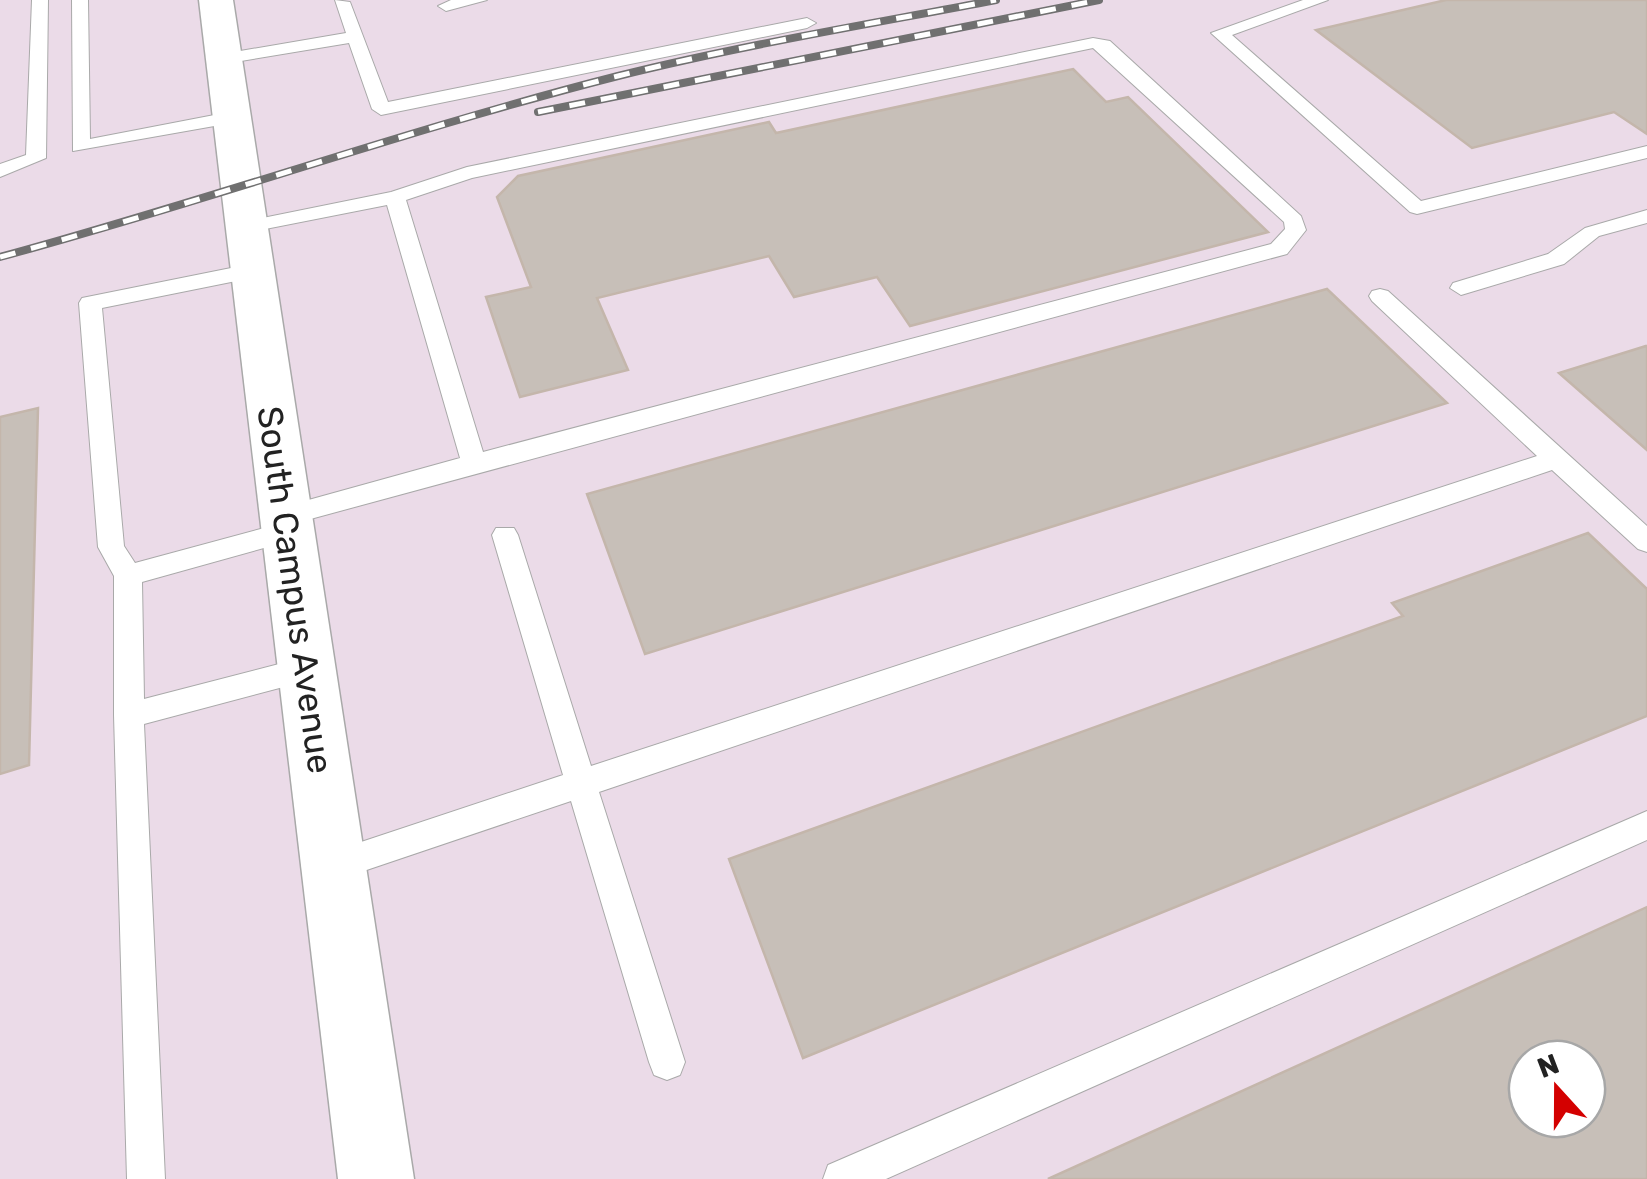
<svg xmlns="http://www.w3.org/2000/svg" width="1647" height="1179" font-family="Rubik,sans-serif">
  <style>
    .industrial { fill: #ebdbe8; fill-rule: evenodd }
    .building { fill: #c7bfb8; stroke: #c4b6ab; stroke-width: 2.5; fill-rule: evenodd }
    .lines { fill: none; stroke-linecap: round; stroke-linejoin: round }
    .service-casing { stroke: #a9a9a9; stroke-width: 2 }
    .tertiary-casing { stroke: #a9a9a9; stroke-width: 3 }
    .service { fill: #fff; fill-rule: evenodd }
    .tertiary { fill: #fff; fill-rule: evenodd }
    .rail-casing { stroke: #707070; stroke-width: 8 }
    .rail { stroke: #fff; stroke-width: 5; stroke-dasharray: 16; stroke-linecap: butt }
    .labels { text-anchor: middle; stroke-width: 8; stroke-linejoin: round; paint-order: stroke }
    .street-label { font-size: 35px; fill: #222; stroke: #fff }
  </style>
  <rect width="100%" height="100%" fill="#f2efe9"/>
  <path class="industrial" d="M0 0H1647V1179H0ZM1527 1059H1587V1119H1527Z"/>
  <path class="building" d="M1446 0H1647V134L1614 112 1472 148 1316 30Z
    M1073 69 1106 102 1128 97 1268 232 910 326 877 277 794 297 769 256 597 298 628 370 520 397 486 297 531 287 497 197 518 176 769 122 776 133Z
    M1327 289 1447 403 645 654 587 494Z
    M1646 346 1647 347V450L1559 373Z
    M38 408 29 765 0 774V417Z
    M1588 533 1647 589V716L803 1058 729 859 1403 616 1392 603Z
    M1647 907V1179H1048ZM1527 1059H1587V1119H1527Z"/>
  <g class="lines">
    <g class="service-casing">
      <path id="service" d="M32 0H48L46 158 0 177V164L26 155Z
        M72 0H88L90 139 230 112 239 118 237 122 73 151Z
        M335 0 350 2 388 102 807 18 816 23 807 28 381 115 372 109 349 43 223 64 214 59 223 54 346 33Z
        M451 0H487L446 11 438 6Z
        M1303 0H1328L1232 35 1421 201 1647 146V158L1417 214 1410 212 1211 33Z
        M1093 38 1110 41 1301 216 1306 230 1287 254 292 524 300 532 296 539 142 582 144 699 306 657 316 661 320 669 316 677 306 681 144 724 165 1179H127L114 715V576L98 547 79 303 82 298 251 264 262 271 251 278 102 308 124 546 135 563 279 524 272 516 276 509 460 458 387 205 245 233 238 231 235 227 238 223 391 192 467 167ZM1093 48 1284 222 1285 229 1271 244 483 452 406 200 472 178Z
        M1647 210V223L1599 236 1564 264 1461 295 1450 288 1453 283 1548 254 1585 228Z
        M1380 289 1388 291 1647 526V552L1638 549 1552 470 599 792 685 1062 680 1075 667 1080 654 1075 649 1062 571 801 334 881 322 877 318 866 322 855 563 775 492 535 496 528H514L518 535 591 766 1537 456 1372 301 1369 296 1372 291Z
        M1647 811V840L886 1179H823L828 1165Z"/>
    </g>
    <g class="tertiary-casing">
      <path id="tertiary" d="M199 0H233L414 1179H338Z"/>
    </g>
    <use href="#service" class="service"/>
    <use href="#tertiary" class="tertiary"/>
    <g class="rail-casing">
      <path id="rail" d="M538 112 1099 0
        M0 257C207 201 409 129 618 76 742 45 870 24 996 0"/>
    </g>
    <use href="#rail" class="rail"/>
  </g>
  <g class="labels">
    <g class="street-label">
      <text transform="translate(295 590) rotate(82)" y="12">South Campus Avenue</text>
    </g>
  </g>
  <g transform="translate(1557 1089) rotate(339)"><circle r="48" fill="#ffffff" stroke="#a7a7a7" stroke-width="2.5"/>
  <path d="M0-8L18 38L0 25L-18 38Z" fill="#d40000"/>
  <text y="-15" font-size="28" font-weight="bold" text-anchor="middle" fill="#222222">N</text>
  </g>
</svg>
